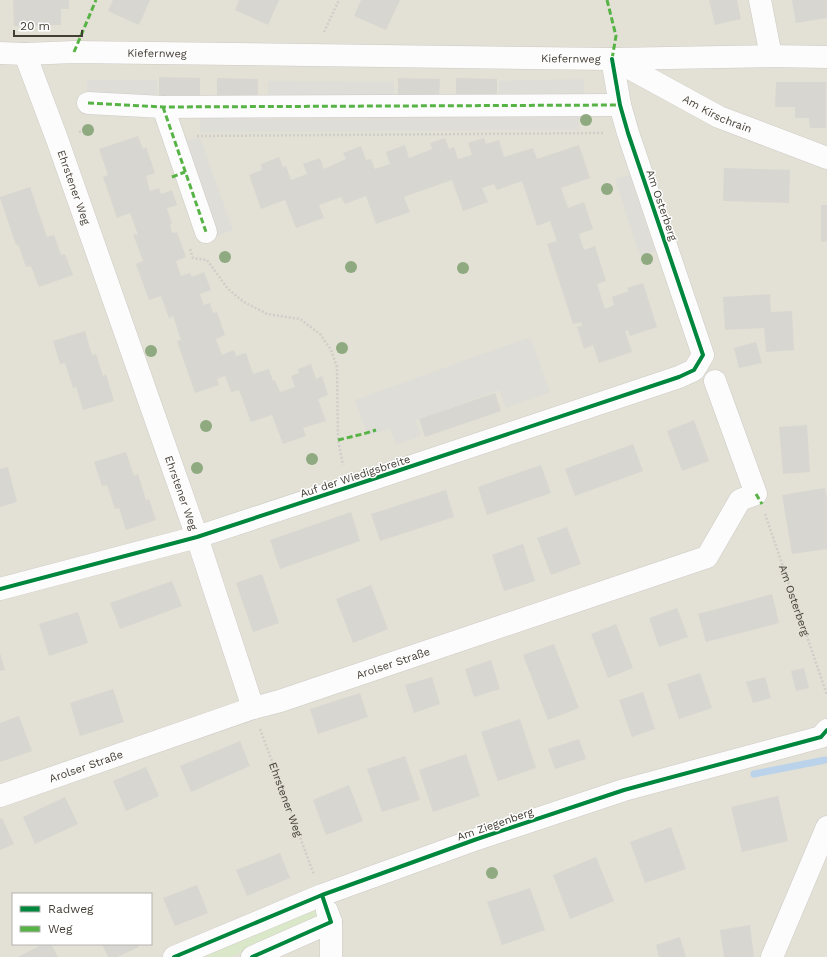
<svg xmlns="http://www.w3.org/2000/svg" width="827" height="957" font-family="'Work Sans',sans-serif">
  <style>
    .residential { fill: #e3e0d5; fill-rule: evenodd }
    .green { fill: #dae8c9 }
    .parking { fill: #deddd8 }
    .lines { fill: none; stroke-linecap: round; stroke-linejoin: round }
    .stream { stroke: #bad3eb; stroke-width: 7 }
    .building { fill: #d8d6d1 }
    .minor-casing { stroke: #cdcbc6; stroke-width: 23 }
    .path { stroke: #d0ceca; stroke-width: 2.5; stroke-dasharray: 2 2; stroke-linecap: butt }
    .minor { stroke: #fdfcfc; stroke-width: 22 }
    .quiet { stroke: #57b346; stroke-width: 3; stroke-dasharray: 6 3; stroke-linecap: butt }
    .cycleway-casing { stroke: #fff; stroke-width: 6 }
    .cycleway { stroke: #00873e; stroke-width: 4 }
    .tree { fill: #8faa80 }
    .labels { text-anchor: middle; stroke-width: 3; stroke-linejoin: round; paint-order: stroke }
    .street-label { font-size: 11px; fill: #443f35; stroke: #fff }
  </style>
  <rect width="100%" height="100%" fill="#efeee8"/>
  <path class="residential" d="M0 0H827V957H0ZM13 894H151V944H13Z"/>
  <path class="green" d="M311 908 316 911 317 920 230 957H196Z"/>
  <path class="parking" d="M584 79V94L499 96V81Z
    M87 80H157V95H87Z
    M268 81 394 82V96L268 95Z
    M579 114V130L200 132V116Z
    M200 138 233 230 199 243 164 144Z
    M630 175 655 251 640 256 615 179Z
    M530 337 550 392 506 408 499 390 416 420 421 436 396 445 390 428 368 436 355 400Z"/>
  <g class="lines">
    <path class="stream" d="M754 774 825 760"/>
  </g>
  <path class="building" d="M13 0H69V9H61V25L14 26Z
    M113 0H150L139 25 108 11Z
    M239 0H279L268 25 235 10Z
    M361 0H400L386 30 354 16Z
    M709 0H737L741 19 715 25Z
    M792 0H827V18L796 23Z
    M159 77 200 78V96L159 95Z
    M217 78 258 79V97L217 96Z
    M398 78 440 79 439 97 398 96Z
    M456 78 497 79V96L456 95Z
    M776 82H826V128H810L809 118H795V107H775Z
    M138 136 143 149 146 147 155 173 146 176 150 191 159 188 161 194 172 190 177 205 167 208 172 224H170L172 233 177 232 186 257 176 261 181 276 190 273 192 277 204 272 211 290 200 294 204 305 210 303 213 313 217 312 225 335 216 339 222 355 234 350 236 356 246 353 253 374 269 369 273 381 275 380 280 392 295 387 291 376 299 373 298 369 311 364 316 379 322 376 328 395 318 399 326 421 303 428 306 436 283 444 272 415 251 422 239 390 231 392 225 376 217 379 219 385 195 393 177 341 181 340 173 316 169 318 161 296 149 300 136 264 143 261 133 234 138 235 130 213 117 218 103 177 108 175 99 149Z
    M445 138 449 149 454 147 458 159 472 155 468 143 484 138 486 144 499 140 504 157 533 148 537 159 579 145 590 178 561 188 568 208 584 202 593 229 579 234 584 250 595 246 606 281 597 284 605 309 614 305 612 297 629 291 627 288 643 283 657 327 630 336 628 330 625 331 632 352 599 363 593 345 584 349 577 327 582 326 581 322 573 324 547 244 557 241 550 221 537 226 522 181 514 184 497 190 494 184 482 188 488 202 463 211 452 180 404 197 410 212 376 224 366 196 345 204 341 197 319 205 324 218 296 228 285 200 261 209 249 175 262 170 261 164 279 157 283 167 286 166 291 180 307 174 303 164 320 158 324 169 346 159 343 153 361 146 366 160 371 159 375 169 390 164 386 152 405 145 409 158 432 149 430 143Z
    M724 168 790 170 789 203 723 201Z
    M30 187 47 237 54 235 61 255 65 254 73 275 39 287 31 266 26 267 18 244 16 245 0 198V197Z
    M821 205H827V241L821 242Z
    M770 294 771 312 792 311 794 350 766 352 764 328 725 330 723 297Z
    M85 331 92 355 96 354 103 376 106 374 114 401 83 410 76 387 73 388 65 363 60 364 53 341Z
    M756 342 762 363 739 368 734 348Z
    M495 393 501 411 425 437 419 419Z
    M694 420 709 461 682 471 667 431Z
    M807 425 810 472 783 474 779 427Z
    M633 444 643 471 575 496 565 469Z
    M126 452 134 476 138 474 146 500 149 499 156 520 126 530 119 508 115 509 107 485 102 486 94 462Z
    M541 465 551 493 487 515 478 487Z
    M8 467 17 502 0 507V469Z
    M825 488 827 499V549L792 554 782 495Z
    M446 490 454 517 380 541 371 514Z
    M351 512 360 541 280 569 270 540Z
    M567 527 581 564 551 575 537 538Z
    M523 544 535 581 504 591 492 555Z
    M262 574 279 623 253 632 236 583Z
    M172 581 182 606 120 629 110 603Z
    M371 585 388 629 353 643 336 599Z
    M772 594 779 623 706 642 698 614Z
    M677 608 688 637 659 647 649 618Z
    M78 612 88 643 49 656 39 624Z
    M616 624 633 668 608 678 591 634Z
    M554 644 579 708 548 720 523 655Z
    M0 653 5 670 0 671Z
    M491 660 500 689 474 697 465 669Z
    M804 668 809 688 796 691 791 671Z
    M700 673 712 708 679 719 667 684Z
    M432 677 440 704 414 713 405 685Z
    M765 677 771 698 753 703 746 682Z
    M113 689 124 722 80 736 70 703Z
    M643 692 655 729 632 737 619 700Z
    M360 693 368 717 318 734 310 709Z
    M19 716 32 751 0 762V723Z
    M520 719 536 768 498 781 481 732Z
    M579 739 586 759 555 769 548 749Z
    M240 741 250 766 191 792 180 766Z
    M466 754 480 796 433 812 419 770Z
    M405 756 420 800 382 812 367 769Z
    M146 767 159 796 126 811 113 781Z
    M349 785 363 821 326 835 313 800Z
    M778 796 788 841 742 852 731 807Z
    M65 797 78 824 35 844 23 817Z
    M2 818 14 844 0 850V819Z
    M671 827 686 869 645 883 630 842Z
    M280 853 290 878 247 896 236 870Z
    M596 857 614 901 570 919 553 875Z
    M197 885 208 913 175 926 163 898Z
    M530 888 545 930 502 945 487 902Z
    M750 925 754 957H724L720 930Z
    M680 937 686 957H659L656 945Z
    M43 944H51L58 957H18Z
    M102 944H138L139 947 117 957H108Z"/>
  <g class="lines">
    <g class="minor-casing">
      <g id="minor">
        <path d="M760 0 771 56"/>
        <path id="s3" d="M0 53 25 54 74 52 612 59 771 56 827 57"/>
        <path id="s4" d="M25 54 57 139 197 537 253 708"/>
        <path id="s5" d="M613 59 719 117 827 158"/>
        <path d="M88 103 163 107 620 105"/>
        <path d="M163 107 206 232"/>
        <path d="M0 589 197 537 376 478 679 377 694 370 703 355 628 133 620 105 612 59"/>
        <path id="s6" d="M0 796 253 708 280 701 707 557 740 500 756 494 715 381"/>
        <path d="M327 911 331 922V957"/>
        <path d="M174 957 322 895 477 839 624 790 821 737 827 730"/>
        <path d="M252 957 331 922"/>
        <path d="M772 957 827 827"/>
      </g>
    </g>
    <g class="path">
      <path d="M324 32 339 0"/>
      <path d="M79 132 93 127"/>
      <path d="M197 136 604 133"/>
      <path d="M190 249 193 258 207 260 228 289 244 302 267 314 300 319 320 334 331 350 337 367 338 440 343 465"/>
      <path id="s1" d="M765 514 827 695"/>
      <path id="s2" d="M260 729 314 875"/>
    </g>
    <use href="#minor" class="minor"/>
    <path class="quiet" d="M607 0 616 36 612 59
      M74 52 96 0
      M88 103 163 107 620 105
      M163 107 206 232
      M172 177 185 172
      M338 440 363 434 376 430
      M756 494 762 504"/>
    <g class="cycleway-casing">
      <path id="cycleway" d="M0 589 197 537 376 478 679 377 694 370 703 355 628 133 620 105 612 59
        M174 957 322 895 477 839 624 790 821 737 827 730
        M252 957 331 922 322 895"/>
    </g>
    <use href="#cycleway" class="cycleway"/>
  </g>
  <g class="tree">
    <circle cx="586" cy="120" r="6"/>
    <circle cx="88" cy="130" r="6"/>
    <circle cx="607" cy="189" r="6"/>
    <circle cx="225" cy="257" r="6"/>
    <circle cx="647" cy="259" r="6"/>
    <circle cx="351" cy="267" r="6"/>
    <circle cx="463" cy="268" r="6"/>
    <circle cx="342" cy="348" r="6"/>
    <circle cx="151" cy="351" r="6"/>
    <circle cx="206" cy="426" r="6"/>
    <circle cx="312" cy="459" r="6"/>
    <circle cx="197" cy="468" r="6"/>
    <circle cx="492" cy="873" r="6"/>
  </g>
  <g class="labels">
    <g class="street-label">
      <text dy="4" stroke="none"><textPath href="#s3" startOffset="157">Kiefernweg</textPath></text>
      <text dy="4" stroke="none"><textPath href="#s3" startOffset="571">Kiefernweg</textPath></text>
      <text dy="4" stroke="none"><textPath href="#s5" startOffset="118">Am Kirschrain</textPath></text>
      <text dy="4" stroke="none"><textPath href="#s4" startOffset="142">Ehrstener Weg</textPath></text>
      <text transform="translate(662 205) rotate(71)" y="4">Am Osterberg</text>
      <text transform="translate(355 476) rotate(-18)" y="4">Auf der Wiedigsbreite</text>
      <text dy="4" stroke="none"><textPath href="#s4" startOffset="466">Ehrstener Weg</textPath></text>
      <text dy="4" stroke="none"><textPath href="#s1" startOffset="91">Am Osterberg</textPath></text>
      <text dy="4" stroke="none"><textPath href="#s6" startOffset="415">Arolser Straße</textPath></text>
      <text dy="4" stroke="none"><textPath href="#s6" startOffset="91">Arolser Straße</textPath></text>
      <text dy="4" stroke="none"><textPath href="#s2" startOffset="75">Ehrstener Weg</textPath></text>
      <text transform="translate(495 824) rotate(-19)" y="4">Am Ziegenberg</text>
    </g>
  </g>
  <rect x="12" y="893" width="140" height="52" fill="#ffffff" stroke="#b4b2ae"/>
  <rect x="20" y="906" width="20" height="6" fill="#00873e" stroke="#b4b2ae"/>
  <text x="48" y="913" font-size="12" fill="#443f35">Radweg</text>
  <rect x="20" y="926" width="20" height="6" fill="#57b346" stroke="#b4b2ae"/>
  <text x="48" y="933" font-size="12" fill="#443f35">Weg</text>
  <path d="M14 30v6h68v-6" fill="none" stroke="#443f35" stroke-width="2"/>
  <text x="20" y="30" font-size="12" fill="#443f35" stroke="#ffffff" stroke-width="3" paint-order="stroke">20 m</text>
</svg>
